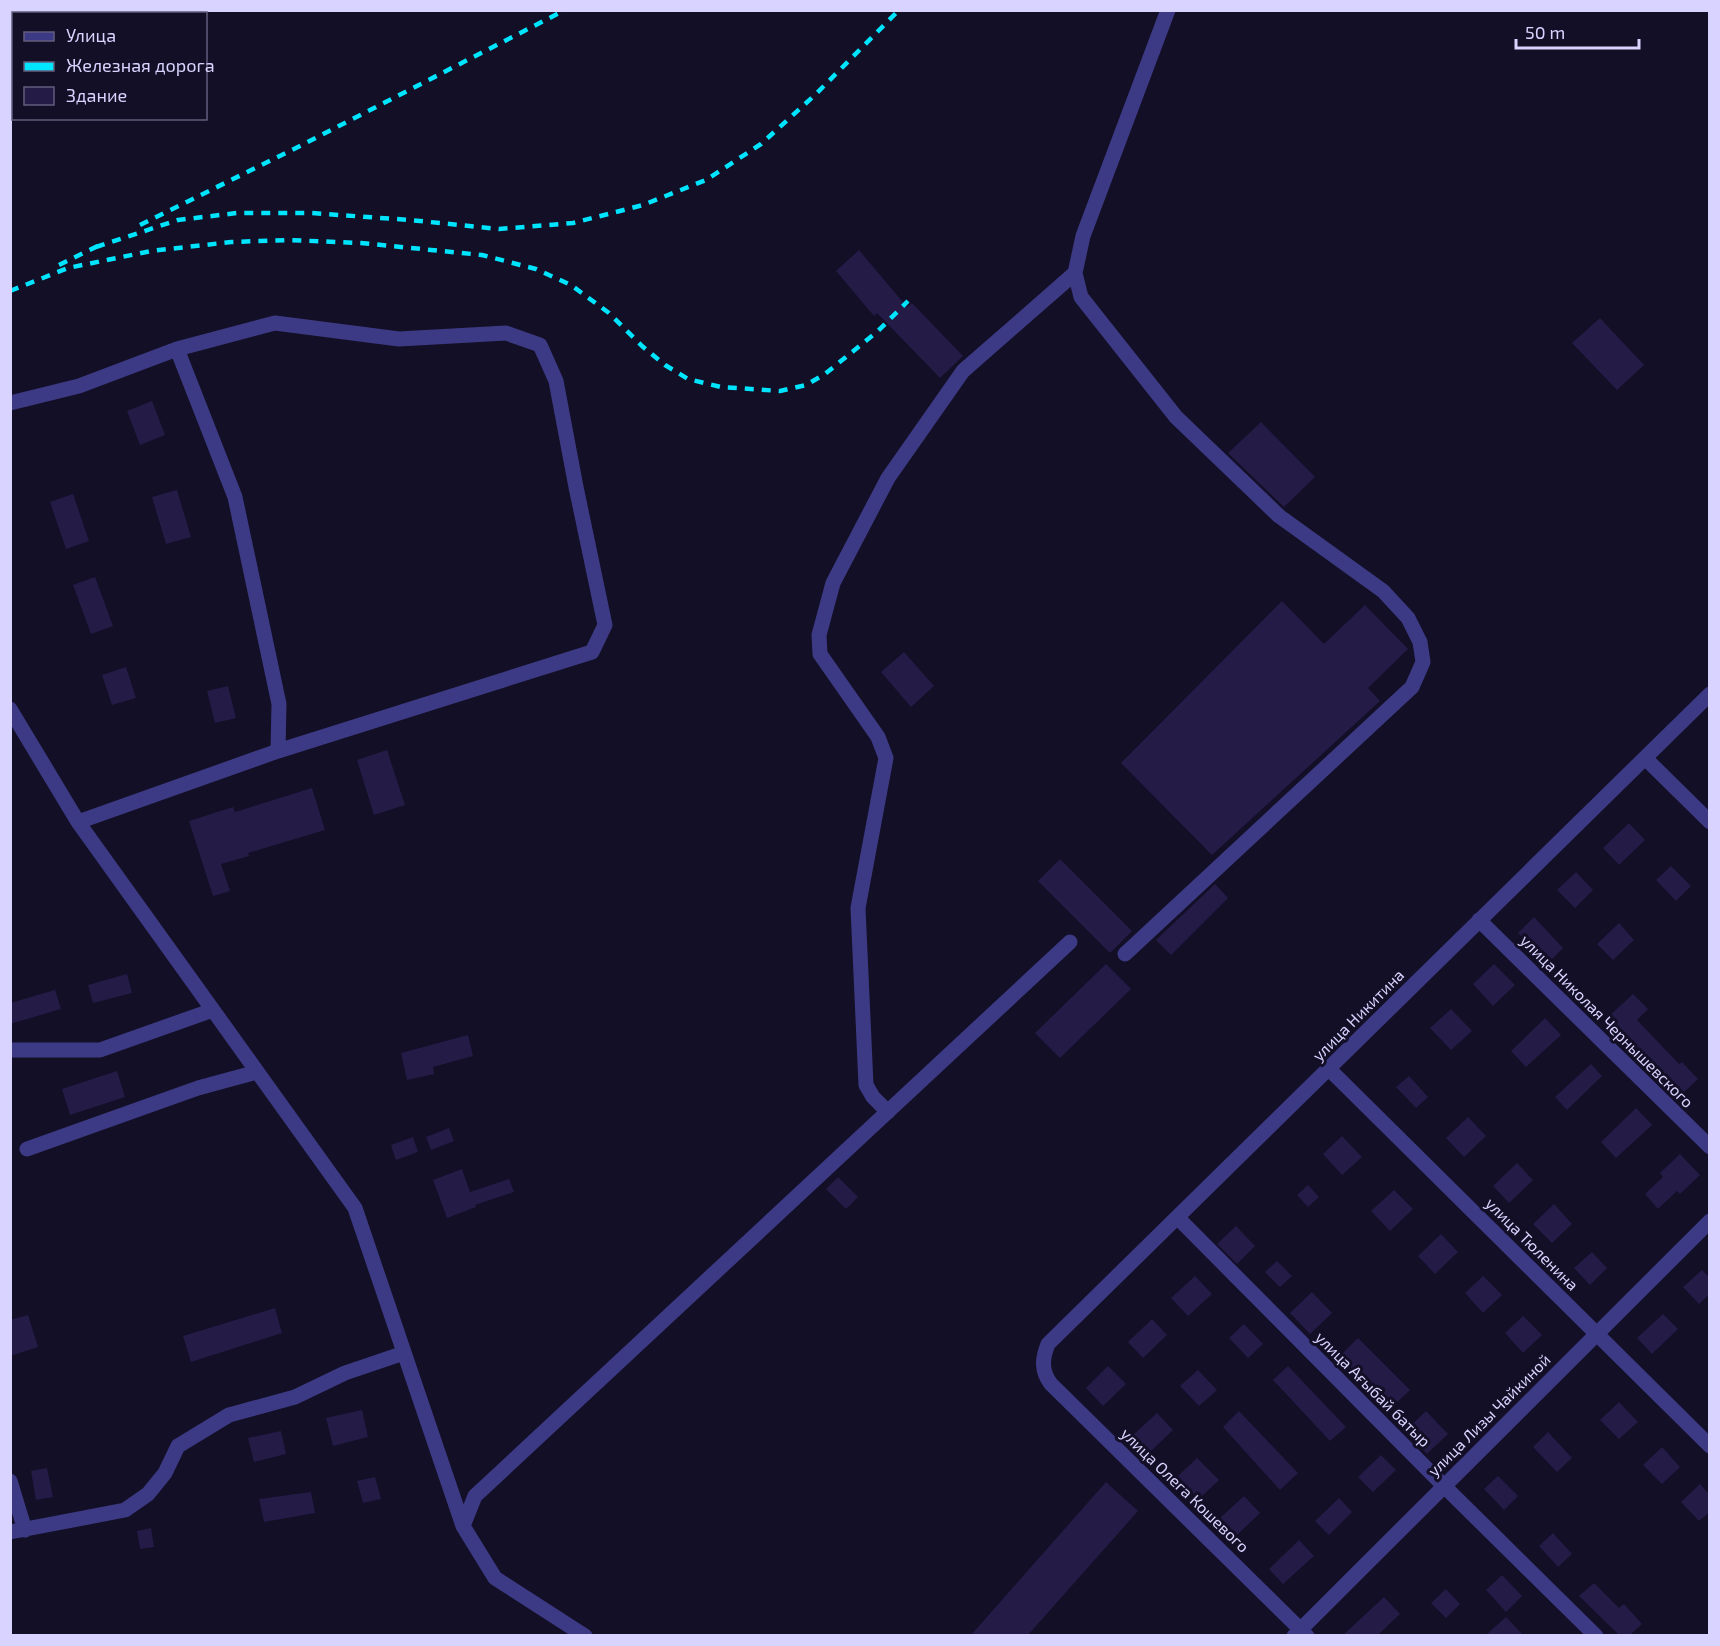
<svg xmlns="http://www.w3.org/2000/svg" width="1720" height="1646" font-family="'Exo 2',sans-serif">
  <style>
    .building { fill: #241b47 }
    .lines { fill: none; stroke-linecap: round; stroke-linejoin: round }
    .minor { stroke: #3d3a85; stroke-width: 15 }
    .rail { stroke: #00e5ff; stroke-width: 4.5; stroke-dasharray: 9 8; stroke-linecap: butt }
    .labels { text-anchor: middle; stroke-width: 6; stroke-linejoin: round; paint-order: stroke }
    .street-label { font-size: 16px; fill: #d9d4ff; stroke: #130f26 }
  </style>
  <rect width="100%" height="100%" fill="#130f26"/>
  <path class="building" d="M859 250 907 307 912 303 963 356 940 378 877 313 874 316 836 271Z
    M1600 318 1644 365 1617 390 1572 343Z
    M152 401 165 435 140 445 127 411Z
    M1261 422 1315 477 1284 507 1228 453Z
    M177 490 191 537 166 544 152 497Z
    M73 494 89 541 66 549 50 502Z
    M95 577 113 626 91 634 73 585Z
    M1282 601 1324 644 1365 605 1408 649 1368 688 1380 701 1212 855 1121 763Z
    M904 652 934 686 911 707 881 672Z
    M126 667 136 698 112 705 102 675Z
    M228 686 236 718 215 723 207 691Z
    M387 750 405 805 374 815 357 760Z
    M312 788 325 830 248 853 249 856 221 864 230 891 213 896 189 821 233 807 235 812Z
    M1629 823 1645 840 1619 865 1603 848Z
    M1060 859 1132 931 1110 953 1038 881Z
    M1671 866 1691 886 1676 901 1656 880Z
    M1576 872 1593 890 1575 908 1557 890Z
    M1215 884 1228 898 1171 955 1156 940Z
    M1534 917 1563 948 1547 964 1518 933Z
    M1619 923 1634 940 1613 960 1597 944Z
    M1106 964 1131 989 1060 1058 1035 1033Z
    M1494 964 1515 985 1493 1006 1473 984Z
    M127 974 132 993 93 1003 88 985Z
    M55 990 61 1009 10 1024V1003Z
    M1633 994 1648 1009 1637 1020 1679 1064 1682 1062 1698 1079 1681 1095 1606 1019Z
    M1451 1009 1472 1031 1451 1050 1430 1028Z
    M1545 1018 1561 1035 1526 1067 1511 1051Z
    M468 1035 473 1056 433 1067 434 1074 407 1080 401 1053Z
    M1591 1064 1602 1076 1567 1110 1555 1097Z
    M117 1071 125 1097 70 1115 62 1089Z
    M1409 1076 1428 1097 1416 1108 1396 1087Z
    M1636 1108 1652 1125 1616 1158 1601 1142Z
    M1468 1117 1486 1136 1464 1157 1446 1138Z
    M449 1128 454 1141 431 1150 426 1137Z
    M1342 1136 1362 1157 1342 1175 1323 1154Z
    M413 1137 418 1152 396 1160 391 1145Z
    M1680 1154 1700 1175 1680 1194 1677 1191 1658 1209 1645 1194 1663 1177 1660 1173Z
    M1517 1163 1533 1180 1509 1203 1493 1186Z
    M462 1169 470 1192 509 1179 514 1192 475 1205 476 1207 447 1218 433 1180Z
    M838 1177 858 1197 846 1209 826 1189Z
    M1308 1185 1319 1197 1308 1207 1297 1195Z
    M1394 1190 1413 1209 1390 1231 1371 1211Z
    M1554 1204 1572 1224 1552 1243 1533 1224Z
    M1236 1226 1255 1246 1237 1264 1217 1244Z
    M1441 1234 1458 1252 1435 1274 1418 1256Z
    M1592 1252 1607 1268 1590 1285 1574 1268Z
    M1277 1261 1292 1276 1280 1287 1265 1272Z
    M1702 1270 1710 1278V1294L1699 1304 1683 1287Z
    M1195 1276 1212 1294 1188 1316 1171 1298Z
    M1483 1276 1502 1295 1483 1313 1465 1293Z
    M1312 1292 1332 1313 1310 1334 1290 1313Z
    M275 1308 282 1333 191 1362 183 1336Z
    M1663 1314 1678 1329 1652 1354 1637 1338Z
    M28 1315 38 1347 10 1356V1320Z
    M1523 1316 1542 1335 1523 1353 1505 1333Z
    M1152 1319 1167 1335 1143 1358 1128 1342Z
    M1244 1324 1263 1344 1248 1358 1229 1338Z
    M1358 1338 1410 1390 1393 1406 1364 1375 1361 1378 1340 1356Z
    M1108 1366 1126 1384 1103 1406 1086 1388Z
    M1288 1366 1346 1427 1330 1441 1273 1380Z
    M1198 1370 1217 1390 1199 1406 1180 1386Z
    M1619 1402 1638 1422 1619 1439 1600 1420Z
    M362 1410 368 1437 333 1446 326 1418Z
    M1239 1411 1298 1473 1280 1490 1223 1427Z
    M1426 1411 1448 1434 1427 1454 1405 1431Z
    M1157 1413 1173 1430 1150 1452 1133 1435Z
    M281 1431 286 1454 254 1462 248 1438Z
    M1548 1432 1572 1458 1557 1472 1533 1447Z
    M1662 1447 1680 1467 1662 1484 1643 1465Z
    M1381 1455 1396 1470 1373 1492 1358 1477Z
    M1197 1458 1219 1480 1199 1499 1178 1476Z
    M47 1468 53 1497 36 1500 31 1471Z
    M1498 1476 1518 1496 1504 1510 1484 1489Z
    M375 1477 381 1499 363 1503 357 1481Z
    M1106 1482 1138 1511 1028 1635H971Z
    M1700 1484 1710 1495V1512L1699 1521 1681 1502Z
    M311 1492 315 1513 264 1522 259 1499Z
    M1244 1496 1260 1513 1237 1535 1220 1518Z
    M1339 1498 1352 1512 1329 1535 1315 1521Z
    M151 1528 154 1547 140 1549 137 1531Z
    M1553 1533 1572 1554 1558 1567 1539 1546Z
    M1299 1540 1314 1556 1283 1584 1269 1569Z
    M1502 1575 1522 1596 1506 1612 1486 1590Z
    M1594 1583 1619 1608 1624 1604 1642 1624 1630 1635H1619L1579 1596Z
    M1446 1589 1460 1604 1446 1618 1431 1603Z
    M1384 1597 1400 1614 1378 1635H1343Z
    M1506 1617 1523 1635H1486Z"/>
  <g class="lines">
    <path class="minor" d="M177 349 275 323 399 339 506 333 540 345 556 381 576 487 605 625 592 652 278 751
      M10 403 79 386 177 349 235 497 279 704 278 751 78 822
      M10 709 78 822 355 1208 463 1526 495 1578 585 1636
      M1645 758 1710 822
      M1479 920 1710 1147
      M1125 954 1412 687 1423 662 1420 642 1408 618 1383 591 1279 516 1176 417 1081 297 1075 273 1083 236 1168 10
      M10 1050H100L213 1010
      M1329 1069 1710 1446
      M888 1112 873 1097 866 1085 858 908 886 758 878 737 820 654 819 635 833 583 888 478 963 371 1075 273
      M27 1149 198 1088 257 1072
      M1177 1217 1444 1486 1596 1636
      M10 1481 25 1530
      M463 1526 475 1496 1070 942
      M10 1532 125 1510 148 1494 165 1473 178 1446 229 1415 295 1397 345 1373 404 1353
      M1294 1636 1710 1221
      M1307 1636 1051 1384C1041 1371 1042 1359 1048 1344L1710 694"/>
    <path class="rail" d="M140 225 298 147 565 10
      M96 247 178 220 237 213H311L410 220 499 229 573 223 643 205 706 180 761 144 815 95 899 10
      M59 265 102 244
      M10 291 68 268 151 251 231 242 288 240 361 243 482 255 536 269 571 285 609 313 642 346 665 365 688 379 721 387 780 391 806 385 825 374 878 331 908 301"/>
  </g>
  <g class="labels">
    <g class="street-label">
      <text transform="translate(1358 1015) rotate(-45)" y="6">улица Никитина</text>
      <text transform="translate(1607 1021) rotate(45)" y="6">улица Николая Чернышевского</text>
      <text transform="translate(1532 1244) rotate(45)" y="6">улица Тюленина</text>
      <text transform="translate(1373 1389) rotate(45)" y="6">улица Ағыбай батыр</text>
      <text transform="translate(1489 1415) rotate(-45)" y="6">улица Лизы Чайкиной</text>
      <text transform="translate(1185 1490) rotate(44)" y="6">улица Олега Кошевого</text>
    </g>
  </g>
  <rect width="1720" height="1646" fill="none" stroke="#d9d4ff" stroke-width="24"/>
  <rect x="12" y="12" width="195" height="108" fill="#130f26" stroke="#625e7d" stroke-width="1.5"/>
  <rect x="24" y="32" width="30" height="9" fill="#3d3a85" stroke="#625e7d" stroke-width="1.5"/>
  <text x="66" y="42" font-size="18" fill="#d9d4ff">Улица</text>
  <rect x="24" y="62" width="30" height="9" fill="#00e5ff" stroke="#625e7d" stroke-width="1.5"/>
  <text x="66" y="72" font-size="18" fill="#d9d4ff">Железная дорога</text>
  <rect x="24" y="87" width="30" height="18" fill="#241b47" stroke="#625e7d" stroke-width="1.5"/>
  <text x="66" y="102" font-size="18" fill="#d9d4ff">Здание</text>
  <path d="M1516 39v9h123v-9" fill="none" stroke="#d9d4ff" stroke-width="3"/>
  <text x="1525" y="39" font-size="18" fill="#d9d4ff" stroke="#130f26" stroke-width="4.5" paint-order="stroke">50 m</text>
</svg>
